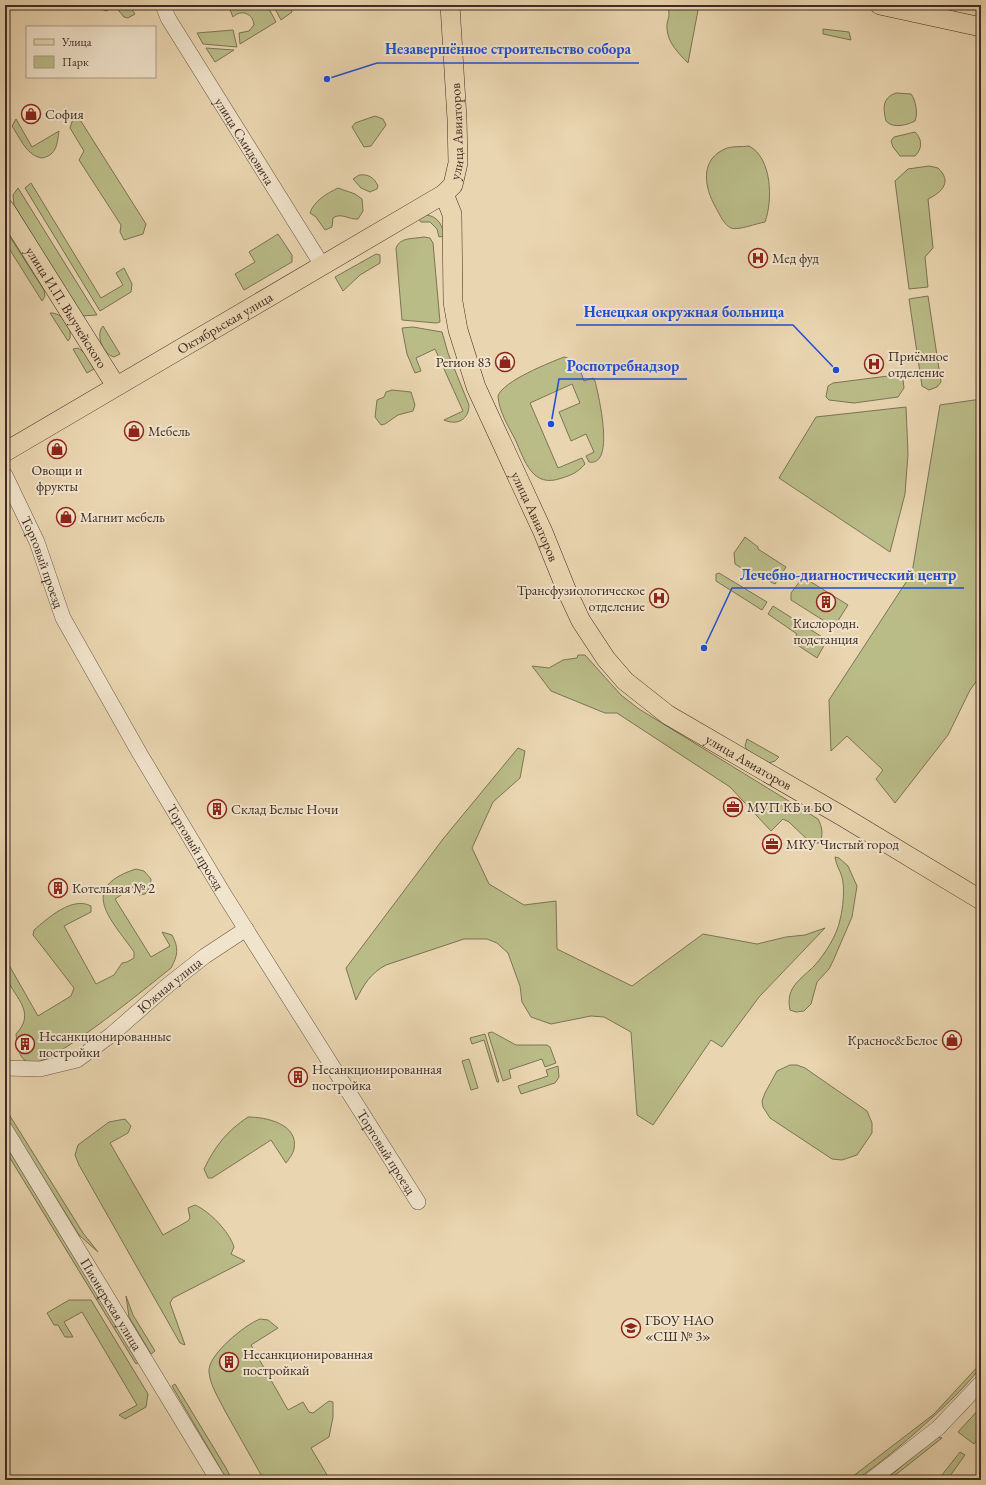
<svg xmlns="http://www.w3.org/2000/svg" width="986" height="1485" font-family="'EB Garamond',serif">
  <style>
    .green { fill: #babc88; stroke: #7c7456 }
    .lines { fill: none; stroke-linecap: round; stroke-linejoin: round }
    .minor-casing { stroke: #6a5646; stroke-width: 16 }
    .major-casing { stroke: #3f2c23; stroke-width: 20 }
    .minor { stroke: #f1e4cc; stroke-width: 15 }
    .major { stroke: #e9d5b0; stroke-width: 19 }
    .labels { text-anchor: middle; stroke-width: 4; stroke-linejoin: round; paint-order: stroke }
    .poi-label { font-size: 14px; fill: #3f2c23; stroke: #f1e4cc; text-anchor: start }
    .street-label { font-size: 14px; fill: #3f2c23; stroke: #f1e4cc }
    .leader { fill: none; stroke: #1d4ed8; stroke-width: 1.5 }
    .callout-dot { fill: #1d4ed8; stroke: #f1e4cc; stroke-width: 1.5 }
    .callout-label { font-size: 15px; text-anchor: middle; font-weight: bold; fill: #1d4ed8; stroke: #f1e4cc; stroke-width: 4; stroke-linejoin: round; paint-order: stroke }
  </style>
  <rect width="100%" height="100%" fill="#e9d5b0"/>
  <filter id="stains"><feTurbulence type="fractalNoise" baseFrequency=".005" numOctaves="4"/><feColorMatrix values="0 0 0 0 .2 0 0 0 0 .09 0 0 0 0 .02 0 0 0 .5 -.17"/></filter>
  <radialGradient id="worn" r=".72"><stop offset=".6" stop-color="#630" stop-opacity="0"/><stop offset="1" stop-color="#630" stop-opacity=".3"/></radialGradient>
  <path class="green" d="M91 5H129L135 14 128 18 124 17 115 6 106 11Z
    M228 5H267L276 22 240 44 239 33 249 31 254 25C253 13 241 9 233 17Z
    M273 5H290L292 12 281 20Z
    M665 5H699L688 63C679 54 667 42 667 28 666 20 671 19 668 7Z
    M823 29 849 32 851 40 823 34Z
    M233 30 237 47 203 44 197 33Z
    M206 48 234 50 215 62Z
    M896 93 911 94C916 100 918 114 915 121 907 125 893 129 886 121 883 108 882 98 896 93Z
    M77 115 146 224 143 234 124 240 120 232 121 225 79 160 84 151 70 128 73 119Z
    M375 116 383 119 386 125 371 146 364 147 352 127 355 123Z
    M16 119 32 147 59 131C57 144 57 155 42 158 27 156 20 138 12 126Z
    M915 132C923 140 922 149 915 156H900L893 147 891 141 894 137Z
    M749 146C772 158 773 200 765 222 758 223 737 231 731 228 724 225 720 215 716 208 704 187 699 159 727 148 734 146 742 147 749 146Z
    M929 166 938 168C952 181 943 192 928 199L933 248 925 257 928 287 909 289 895 181 908 169Z
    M359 175C368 174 374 177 378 186L377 189 370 192 361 188 353 179Z
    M31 183 101 298 123 285 116 273 124 268 132 284 131 292 100 311 25 188Z
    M18 188 97 315 81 316 14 205 13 195Z
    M338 188 355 194 362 199 363 211 358 219C349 220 341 212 333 218L332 227 325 230 316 217 310 213C314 201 326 194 338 188Z
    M426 215C438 216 443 226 444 236L439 237 437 229 430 222H421L418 218Z
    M5 229 44 290 45 296 42 301 5 242Z
    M278 234 292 255V262L244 290 235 274 255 262 249 252Z
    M424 237 430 238 433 243 440 322 436 323 402 320 396 248C400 237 413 239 424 237Z
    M376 254 380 255V263L360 275 343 291 335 277Z
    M928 296 941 382 937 387 929 390 922 386 909 299Z
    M50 313C62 312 72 327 70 338L68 341Z
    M103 326 120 354 114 357C103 354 95 335 103 326Z
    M413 327 442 332 448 353 469 405C469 419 458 426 444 420L463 411 435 349 416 358 421 371 415 373 407 354 402 328Z
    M78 348 85 353 94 369 87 373 73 349Z
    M564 357C579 361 579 367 584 381L593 378 595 381C598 393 616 467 589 462L586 456 594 452 586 434 571 441 559 412 580 403 572 384 530 403 558 468 582 458 585 464C578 472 572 475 562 478 532 489 525 461 515 439 508 426 499 411 498 396 503 381 549 363 564 357Z
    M896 375 903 380 904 388 898 397 854 403 829 400 826 397 828 386 833 383Z
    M392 390 411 392 415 405 413 411 398 415 385 424 381 425 375 417 377 400 384 397 386 392Z
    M981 399V675L970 690 948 735 895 803 876 779 883 770 847 736 831 751 829 700 912 573 940 405Z
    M906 407 908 454 905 494 890 552 779 478 816 417Z
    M745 537 758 547V549L786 567 775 584 765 579 763 582 735 564 734 553Z
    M719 573 767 602 762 610 716 581V574Z
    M803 577 848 605 834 627 791 600V593Z
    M773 606 827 640 817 658 793 642 797 634 768 614Z
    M578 655H585L621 695 639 709 818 819C822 826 824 836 819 843H811L789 822 783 819 771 831 730 787 617 713H605L551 691 532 666 549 668 563 660 577 658Z
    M747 739 779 757 775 761 769 763 748 752 745 746Z
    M518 748 525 751 520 778 493 802 472 848 489 884 524 905 556 901 557 949 632 986 703 934 757 944 786 937 805 935 825 928 759 997 722 1047 711 1040 653 1125 637 1115 631 1032 604 1017 591 1016 551 1024 531 1017 522 1002 520 986 508 953 497 943 487 939H464L386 965C371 973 364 984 356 1000L346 968 443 839Z
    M835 857 839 858 848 866 857 886 852 917 833 961 829 969 817 982 811 1004 804 1011 796 1012 790 1010C785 986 802 979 815 965 825 954 837 935 840 920 843 908 845 889 842 877 840 870 836 865 835 857Z
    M136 869 144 871 151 879 150 887 145 894 139 895 133 887 115 899 151 957 170 946 162 932 172 935C179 948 178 955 171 968 152 983 48 1069 30 1063 18 1060 17 1044 16 1034 38 1011 12 996 5 974 4 969 5 963 5 958L38 1016 71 996 74 988 37 940 33 935 34 930C48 918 72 896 91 906V912L64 926 96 984 114 975 122 963 127 962 134 958V952C111 919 77 888 136 869Z
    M492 1032 516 1045H547L550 1047 556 1063 545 1067 542 1059 509 1070 511 1078 503 1081 488 1033Z
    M485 1034 499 1082H497L484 1040 472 1044 470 1038Z
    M469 1059 478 1088 471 1090 462 1061Z
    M790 1065H797L805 1068 867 1111 872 1123V1133L857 1155 842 1160 832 1159 770 1118 763 1107 762 1101 765 1093 777 1071Z
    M558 1066 559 1077 555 1083 521 1094 518 1086 548 1076 546 1070Z
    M5 1108 83 1233 98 1252 79 1235 5 1116Z
    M248 1117C266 1117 299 1124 294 1149 293 1154 289 1159 286 1163L271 1140 212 1178H208L204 1169C215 1146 227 1131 248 1117Z
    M125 1119 131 1126 128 1133 110 1143 163 1235 188 1221 190 1218 188 1208 195 1205C209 1211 229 1231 234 1247L231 1254 245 1261 173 1298 170 1303 185 1345 180 1343 79 1165 75 1155 78 1145 109 1122Z
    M5 1144 139 1362 136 1364 5 1150Z
    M126 1296 133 1315 155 1351 151 1354 129 1317Z
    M69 1300H91L148 1394 146 1407 125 1419 119 1415 137 1405 82 1312 64 1322 73 1337H65L58 1325H54L47 1313Z
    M260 1319 268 1320 278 1328 251 1345 288 1410 303 1402 309 1412 313 1413 329 1401 333 1402V1417L329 1437 311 1448 330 1480H264C251 1457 238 1434 225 1411 219 1399 210 1385 209 1372 207 1355 246 1324 260 1319Z
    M981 1363C981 1379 872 1473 854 1480 853 1480 849 1480 848 1480L934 1414Z
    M175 1384 226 1468 232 1480H227L172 1386Z
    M981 1407V1435L974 1444 958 1432Z
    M937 1437 942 1438 889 1480H885Z
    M960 1452 965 1455 947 1480H938Z"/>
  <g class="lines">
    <g class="minor-casing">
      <g id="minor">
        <path id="s1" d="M163 5 168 18 322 265"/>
        <path id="s2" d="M5 475 37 542 63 618 140 754 225 896 418 1202"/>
        <path id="s3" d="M5 1068 40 1069 77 1060 111 1035 168 985 205 956 246 929"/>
        <path id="s4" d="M5 1129 218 1480"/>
        <path d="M871 1480 938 1428 981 1383"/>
      </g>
    </g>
    <g class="major-casing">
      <g id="major">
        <path d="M880 5 981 27"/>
        <path id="s5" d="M444 194 452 214 453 302 458 330 476 387 543 532 566 589 581 621 606 659 625 681 668 715 842 816 981 900"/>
        <path id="s6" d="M5 209 116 386"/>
        <path id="s7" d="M5 452 444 194 453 185 458 163 457 119 450 5"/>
      </g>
    </g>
    <use href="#minor" class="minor"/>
    <use href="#major" class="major"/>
  </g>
  <defs>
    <g id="shop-ring" transform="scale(1)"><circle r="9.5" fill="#f1e4cc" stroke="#8f2418" stroke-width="1.5"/><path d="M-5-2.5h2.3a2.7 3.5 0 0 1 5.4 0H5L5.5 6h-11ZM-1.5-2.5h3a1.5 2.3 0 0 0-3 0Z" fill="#8f2418"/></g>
    <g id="hospital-ring" transform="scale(1)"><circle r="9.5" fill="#f1e4cc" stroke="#8f2418" stroke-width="1.5"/><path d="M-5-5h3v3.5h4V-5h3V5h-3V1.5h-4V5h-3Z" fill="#8f2418"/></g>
    <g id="building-ring" transform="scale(1)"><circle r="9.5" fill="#f1e4cc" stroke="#8f2418" stroke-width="1.5"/><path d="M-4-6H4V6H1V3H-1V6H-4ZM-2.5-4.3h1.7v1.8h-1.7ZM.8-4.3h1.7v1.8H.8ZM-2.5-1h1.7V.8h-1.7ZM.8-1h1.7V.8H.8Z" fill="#8f2418"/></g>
    <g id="office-ring" transform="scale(1)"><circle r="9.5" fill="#f1e4cc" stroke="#8f2418" stroke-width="1.5"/><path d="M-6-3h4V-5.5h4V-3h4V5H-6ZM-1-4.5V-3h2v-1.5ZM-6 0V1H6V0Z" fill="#8f2418"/></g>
    <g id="school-ring" transform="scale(1)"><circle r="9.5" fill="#f1e4cc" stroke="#8f2418" stroke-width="1.5"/><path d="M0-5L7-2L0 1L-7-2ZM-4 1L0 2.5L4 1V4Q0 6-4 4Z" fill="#8f2418"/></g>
  </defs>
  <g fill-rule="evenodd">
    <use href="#shop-ring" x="31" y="114"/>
    <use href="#hospital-ring" x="758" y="258"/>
    <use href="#shop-ring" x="505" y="362"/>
    <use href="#hospital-ring" x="874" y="364"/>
    <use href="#shop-ring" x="134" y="431"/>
    <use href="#shop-ring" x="57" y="449"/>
    <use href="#shop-ring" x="66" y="517"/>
    <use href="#hospital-ring" x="659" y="598"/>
    <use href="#building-ring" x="826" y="602"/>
    <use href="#office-ring" x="733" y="807"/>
    <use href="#building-ring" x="217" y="809"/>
    <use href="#office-ring" x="772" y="844"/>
    <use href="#building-ring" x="58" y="888"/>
    <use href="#shop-ring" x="952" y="1040"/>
    <use href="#building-ring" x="25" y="1044"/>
    <use href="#building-ring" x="298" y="1077"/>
    <use href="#school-ring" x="631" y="1328"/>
    <use href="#building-ring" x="229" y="1362"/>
  </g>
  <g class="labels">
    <g class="poi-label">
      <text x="45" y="119">София</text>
      <text x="772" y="263">Мед фуд</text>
      <text x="888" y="361">Приёмное<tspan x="888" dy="16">отделение</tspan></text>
      <text x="491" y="367" text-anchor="end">Регион 83</text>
      <text x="148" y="436">Мебель</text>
      <text x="57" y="475" text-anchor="middle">Овощи и<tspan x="57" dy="16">фрукты</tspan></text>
      <text x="80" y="522">Магнит мебель</text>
      <text x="645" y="595" text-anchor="end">Трансфузиологическое<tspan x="645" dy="16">отделение</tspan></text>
      <text x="826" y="628" text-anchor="middle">Кислородн.<tspan x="826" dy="16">подстанция</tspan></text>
      <text x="747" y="812">МУП КБ и БО</text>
      <text x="231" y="814">Склад Белые Ночи</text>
      <text x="786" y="849">МКУ Чистый город</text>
      <text x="72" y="893">Котельная № 2</text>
      <text x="39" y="1041">Несанкционированные<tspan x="39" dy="16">постройки</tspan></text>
      <text x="938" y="1045" text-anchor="end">Красное&amp;Белое</text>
      <text x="312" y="1074">Несанкционированная<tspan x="312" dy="16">постройка</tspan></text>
      <text x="645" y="1325">ГБОУ НАО<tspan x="645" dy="16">«СШ № 3»</tspan></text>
      <text x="243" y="1359">Несанкционированная<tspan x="243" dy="16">постройкай</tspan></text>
    </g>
    <g class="street-label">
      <text dy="5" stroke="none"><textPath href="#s7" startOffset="576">улица Авиаторов</textPath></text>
      <text dy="5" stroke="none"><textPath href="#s1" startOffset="159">улица Смидовича</textPath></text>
      <text dy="5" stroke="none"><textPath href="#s6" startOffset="116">улица И.П. Выучейского</textPath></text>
      <text dy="5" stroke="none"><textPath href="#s7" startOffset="255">Октябрьская улица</textPath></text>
      <text dy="5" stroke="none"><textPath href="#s5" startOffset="340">улица Авиаторов</textPath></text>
      <text dy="5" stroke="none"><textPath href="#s2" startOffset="95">Торговый проезд</textPath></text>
      <text dy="5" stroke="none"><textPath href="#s5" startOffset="677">улица Авиаторов</textPath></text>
      <text dy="5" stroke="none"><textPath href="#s2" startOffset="419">Торговый проезд</textPath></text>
      <text dy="5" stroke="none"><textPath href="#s3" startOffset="192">Южная улица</textPath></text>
      <text dy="5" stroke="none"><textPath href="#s2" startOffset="779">Торговый проезд</textPath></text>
      <text dy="5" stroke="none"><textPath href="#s4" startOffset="205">Пионерская улица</textPath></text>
    </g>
  </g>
  <path class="leader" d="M327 79L377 63H639M836 370L793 325H576M551 424L559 379H687M704 648L732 588H964"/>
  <g class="callout-dot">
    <circle cx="327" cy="79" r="4"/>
    <circle cx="836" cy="370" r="4"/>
    <circle cx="551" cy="424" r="4"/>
    <circle cx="704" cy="648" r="4"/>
  </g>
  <g class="callout-label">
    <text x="508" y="54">Незавершённое строительство собора</text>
    <text x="684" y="317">Ненецкая окружная больница</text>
    <text x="623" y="371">Роспотребнадзор</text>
    <text x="848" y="580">Лечебно-диагностический центр</text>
  </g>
  <rect width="986" height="1485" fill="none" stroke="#e9d5b0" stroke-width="20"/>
  <rect x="6" y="6" width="974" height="1473" fill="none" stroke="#3f2c23" stroke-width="2"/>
  <rect x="10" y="10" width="966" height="1465" fill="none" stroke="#3f2c23"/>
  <rect x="26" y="26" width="130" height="52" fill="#f1e4cc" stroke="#aa9a88"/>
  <rect x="34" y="39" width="20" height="6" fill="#e9d5b0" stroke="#aa9a88"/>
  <text x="62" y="46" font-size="12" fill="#3f2c23">Улица</text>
  <rect x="34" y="56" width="20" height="12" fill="#babc88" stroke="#aa9a88"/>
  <text x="62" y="66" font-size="12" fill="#3f2c23">Парк</text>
  <rect width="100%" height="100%" filter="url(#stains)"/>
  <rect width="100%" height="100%" fill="url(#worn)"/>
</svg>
